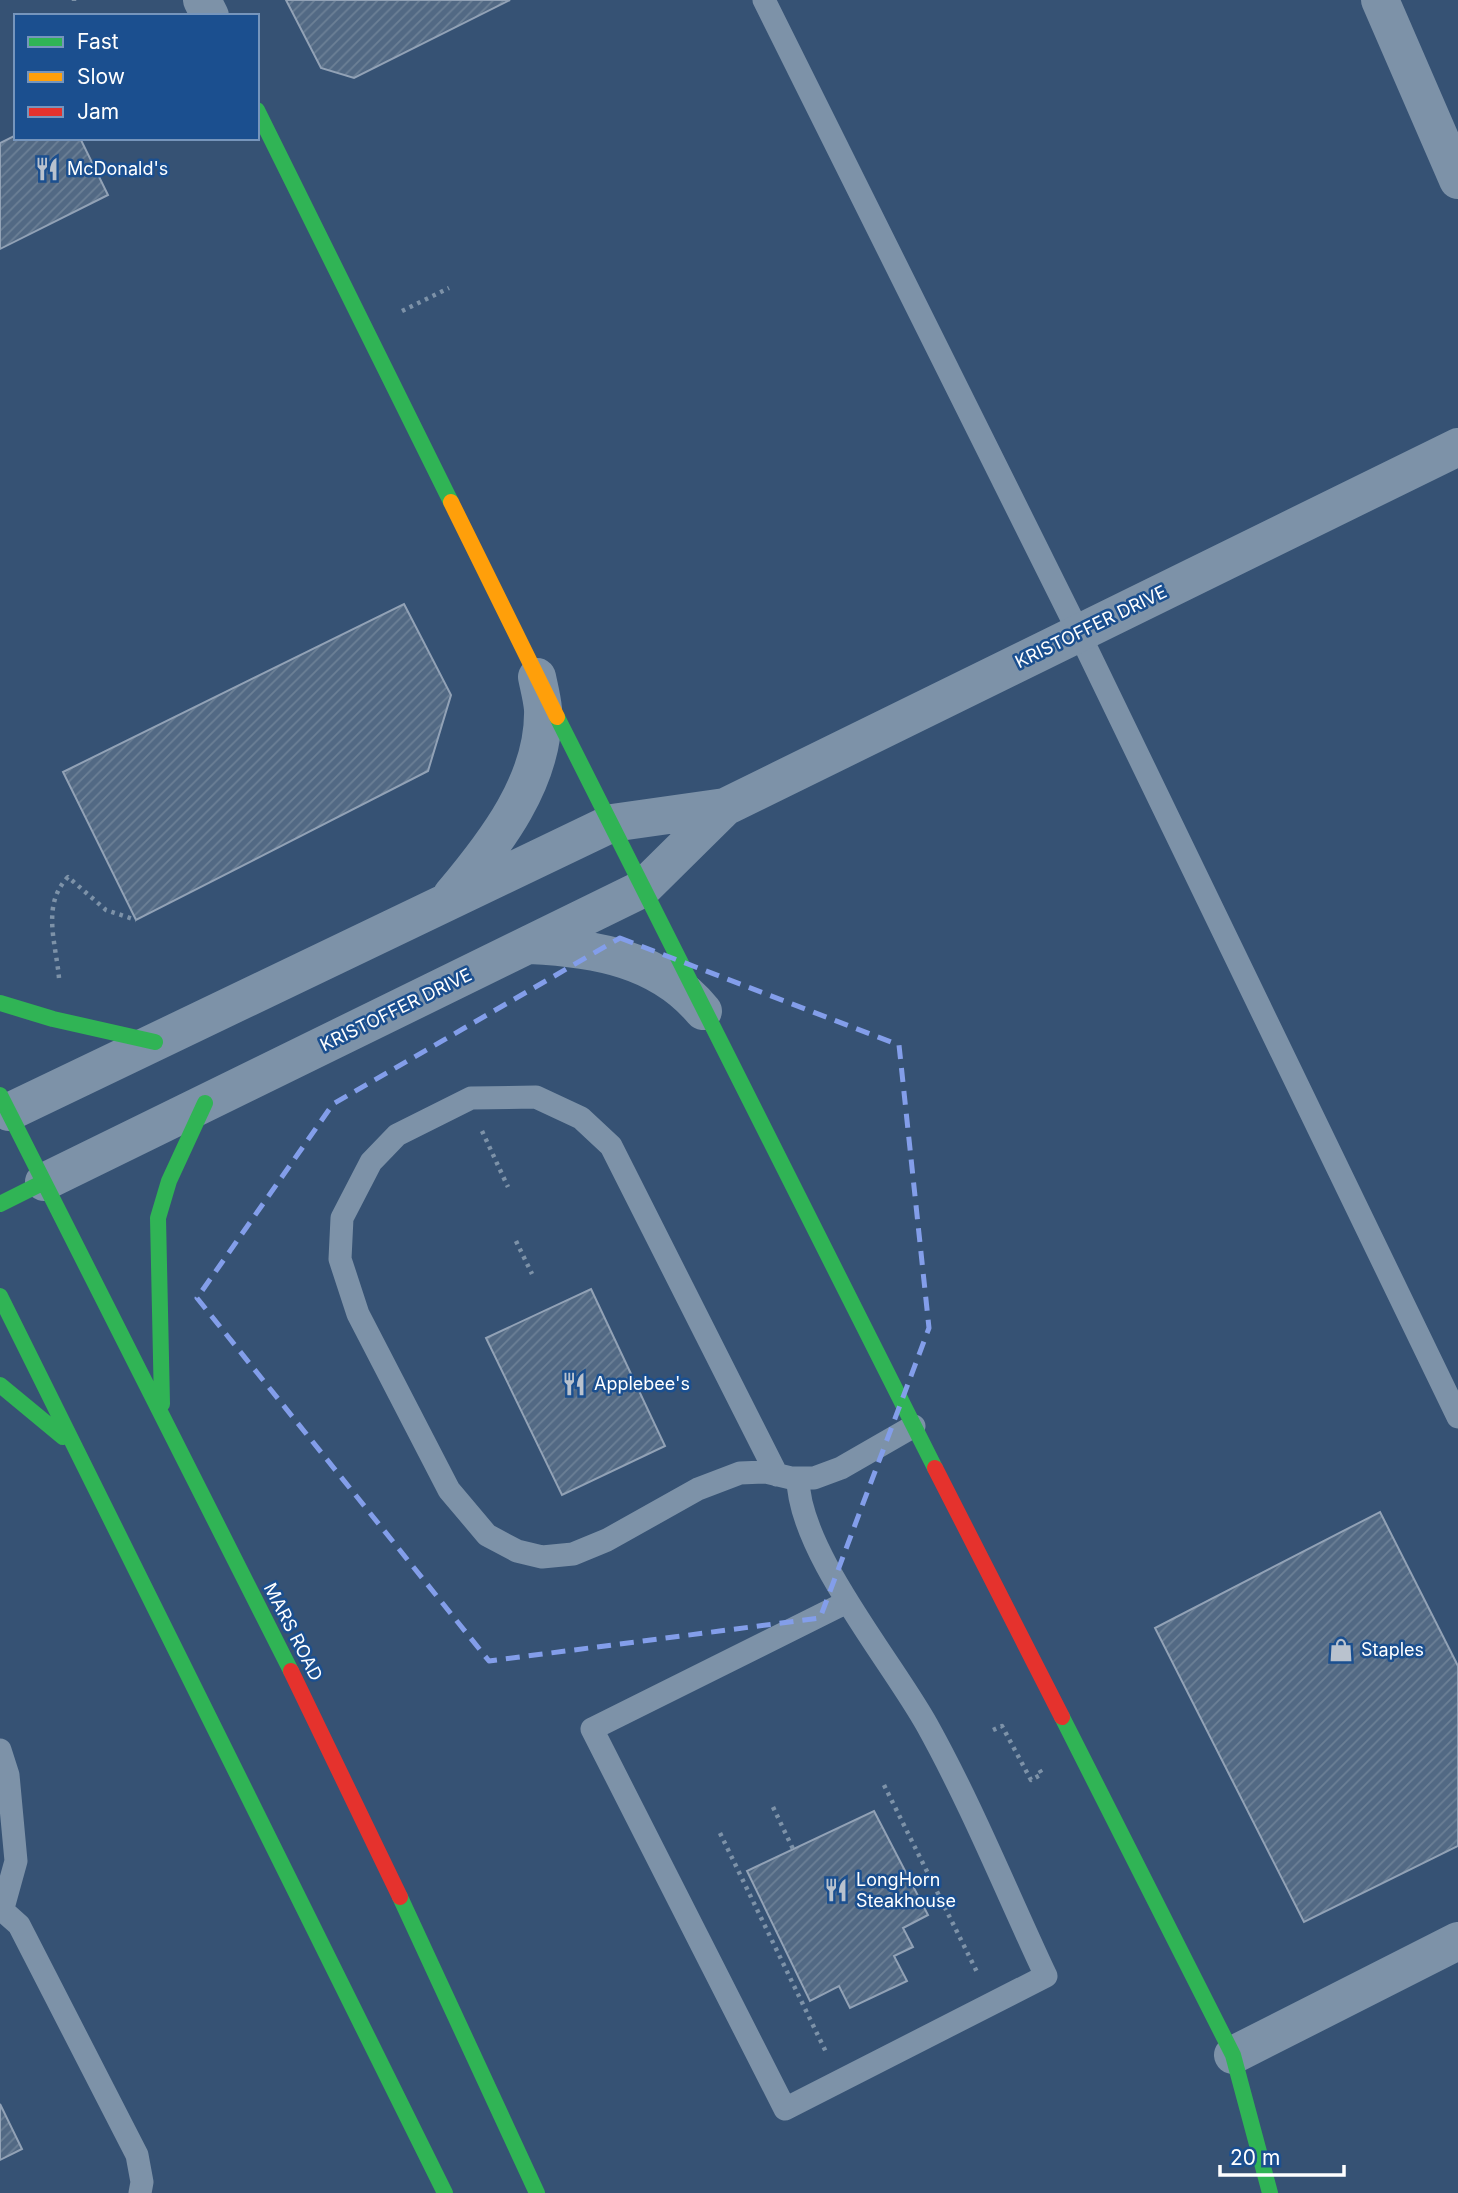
<svg xmlns="http://www.w3.org/2000/svg" width="1458" height="2193" font-family="Inter,sans-serif">
  <style>
    .building { fill: url(#building-hatch); stroke: #92a2b6; stroke-width: 2 }
    .lines { fill: none; stroke-linecap: round; stroke-linejoin: round }
    .path { stroke: #7d92a8; stroke-width: 4.5; stroke-dasharray: 3.5 5; stroke-linecap: butt }
    .lane { stroke: #7d92a8; stroke-width: 23 }
    .street { stroke: #7d92a8; stroke-width: 38 }
    .fast { stroke: #30b455; stroke-width: 16 }
    .slow { stroke: #ff9f0a; stroke-width: 16 }
    .jam { stroke: #e5322d; stroke-width: 16 }
    .marked { fill: none; stroke: #839eea; stroke-width: 5; stroke-dasharray: 14 9; stroke-linejoin: round }
    .labels { text-anchor: middle; stroke-width: 5; stroke-linejoin: round; paint-order: stroke }
    .poi-label { font-size: 18px; fill: #fff; stroke: #1b4f8f; text-anchor: start }
    .street-label { font-size: 18px; fill: #fff; stroke: #1b4f8f }
  </style>
  <defs>
    <pattern id="building-hatch" width="6" height="6" patternUnits="userSpaceOnUse" patternTransform="scale(1.75)"><rect width="6" height="6" fill="#526984"/><path d="M-1 1l2-2M0 6l6-6M5 7l2-2" fill="none" stroke="#6c8096"/></pattern>
  </defs>
  <rect width="100%" height="100%" fill="#365274"/>
  <path class="building" d="M286 0H510L354 78 321 68Z
    M16 135V138H80L108 195 0 249V143Z
    M404 604 451 695 428 771 136 920 63 772Z
    M591 1289 665 1446 562 1495 486 1338Z
    M1380 1512 1458 1666V1846L1304 1922 1155 1628Z
    M874 1811 928 1915 903 1928 913 1947 894 1956 907 1981 850 2008 839 1986 810 2001 747 1871Z
    M0 2104 22 2149 0 2160Z"/>
  <g class="lines">
    <path class="path" d="M74 1V0
      M402 311 449 288
      M59 978C56 943 41 905 68 877L106 910 136 920
      M482 1131 508 1187
      M516 1241 532 1274
      M993 1730 1002 1726 1031 1780 1042 1774 1039 1769
      M884 1785 978 1974
      M773 1807 793 1849
      M720 1833 826 2052"/>
    <path class="lane" d="M764 0 1079 633 1458 1417
      M777 1475 611 1146 581 1118 536 1097 471 1098 397 1135 371 1162 342 1218 340 1259 358 1314 449 1490 487 1535 517 1551 542 1557 573 1554 607 1540 698 1489 740 1473 766 1472 791 1478H814L841 1468 914 1426
      M798 1478C798 1550 891 1660 927 1725 972 1806 1007 1893 1046 1976L785 2109 592 1729 847 1602
      M0 1750 8 1775 16 1861 3 1908
      M0 1908 19 1925 137 2155 142 2182 140 2193"/>
    <path class="street" d="M202 0 210 16
      M1380 0 1458 180
      M452 895C495 844 545 780 543 709 542 698 539 687 537 677
      M530 945C595 948 660 959 703 1011
      M9 1112 612 823 725 807 1458 447
      M44 1182 642 889 725 807
      M1233 2055 1458 1941"/>
    <path class="fast" d="M257 110 451 502
      M557 717 935 1468
      M0 1003 53 1019 155 1042
      M0 1095 291 1671
      M0 1204 44 1182
      M0 1296 445 2193
      M0 1385 63 1437
      M162 1404 158 1218 169 1181 205 1103
      M1062 1717 1233 2055 1270 2193
      M400 1897 537 2193"/>
    <path class="slow" d="M451 502 557 717"/>
    <path class="jam" d="M935 1468 1062 1717
      M291 1671 400 1897"/>
  </g>
  <path class="marked" d="M620 938 899 1045 929 1328 820 1618 489 1661 197 1298 333 1104Z"/>
  <defs>
    <g id="restaurant-bare" transform="scale(1.89)"><path d="M-5-6h1v4h1v-4h1v4h1v-4h1v5L-1.5 .5V6h-2V.5L-5-1ZM5-6V6H3V1.5H1.5Q1.5-4 5-6Z" fill="#b9c2ce" stroke="#1b4f8f" stroke-width="2.5" paint-order="stroke"/></g>
    <g id="shop-bare" transform="scale(1.89)"><path d="M-5-2.5h2.3a2.7 3.5 0 0 1 5.4 0H5L5.5 6h-11ZM-1.5-2.5h3a1.5 2.3 0 0 0-3 0Z" fill="#b9c2ce" stroke="#1b4f8f" stroke-width="2.5" paint-order="stroke"/></g>
  </defs>
  <g fill-rule="evenodd">
    <use href="#restaurant-bare" x="47" y="169"/>
    <use href="#restaurant-bare" x="574" y="1384"/>
    <use href="#shop-bare" x="1341" y="1650"/>
    <use href="#restaurant-bare" x="836" y="1890"/>
  </g>
  <g class="labels">
    <g class="poi-label">
      <text x="67" y="175">McDonald's</text>
      <text x="594" y="1390">Applebee's</text>
      <text x="1361" y="1656">Staples</text>
      <text x="856" y="1886">LongHorn<tspan x="856" dy="21">Steakhouse</tspan></text>
    </g>
    <g class="street-label">
      <text transform="translate(1091 627) rotate(-26)" y="6">KRISTOFFER DRIVE</text>
      <text transform="translate(396 1010) rotate(-26)" y="6">KRISTOFFER DRIVE</text>
      <text transform="translate(293 1632) rotate(63)" y="6">MARS ROAD</text>
    </g>
  </g>
  <rect x="14" y="14" width="245" height="126" fill="#1b4f8f" stroke="#7695bc" stroke-width="2"/>
  <rect x="28" y="37" width="35" height="10" fill="#30b455" stroke="#7695bc" stroke-width="2"/>
  <text x="77" y="49" font-size="21" fill="#ffffff">Fast</text>
  <rect x="28" y="72" width="35" height="10" fill="#ff9f0a" stroke="#7695bc" stroke-width="2"/>
  <text x="77" y="84" font-size="21" fill="#ffffff">Slow</text>
  <rect x="28" y="107" width="35" height="10" fill="#e5322d" stroke="#7695bc" stroke-width="2"/>
  <text x="77" y="119" font-size="21" fill="#ffffff">Jam</text>
  <path d="M1220 2165v10h124v-10" fill="none" stroke="#ffffff" stroke-width="3.5"/>
  <text x="1230" y="2165" font-size="21" fill="#ffffff" stroke="#1b4f8f" stroke-width="5" paint-order="stroke">20 m</text>
</svg>
